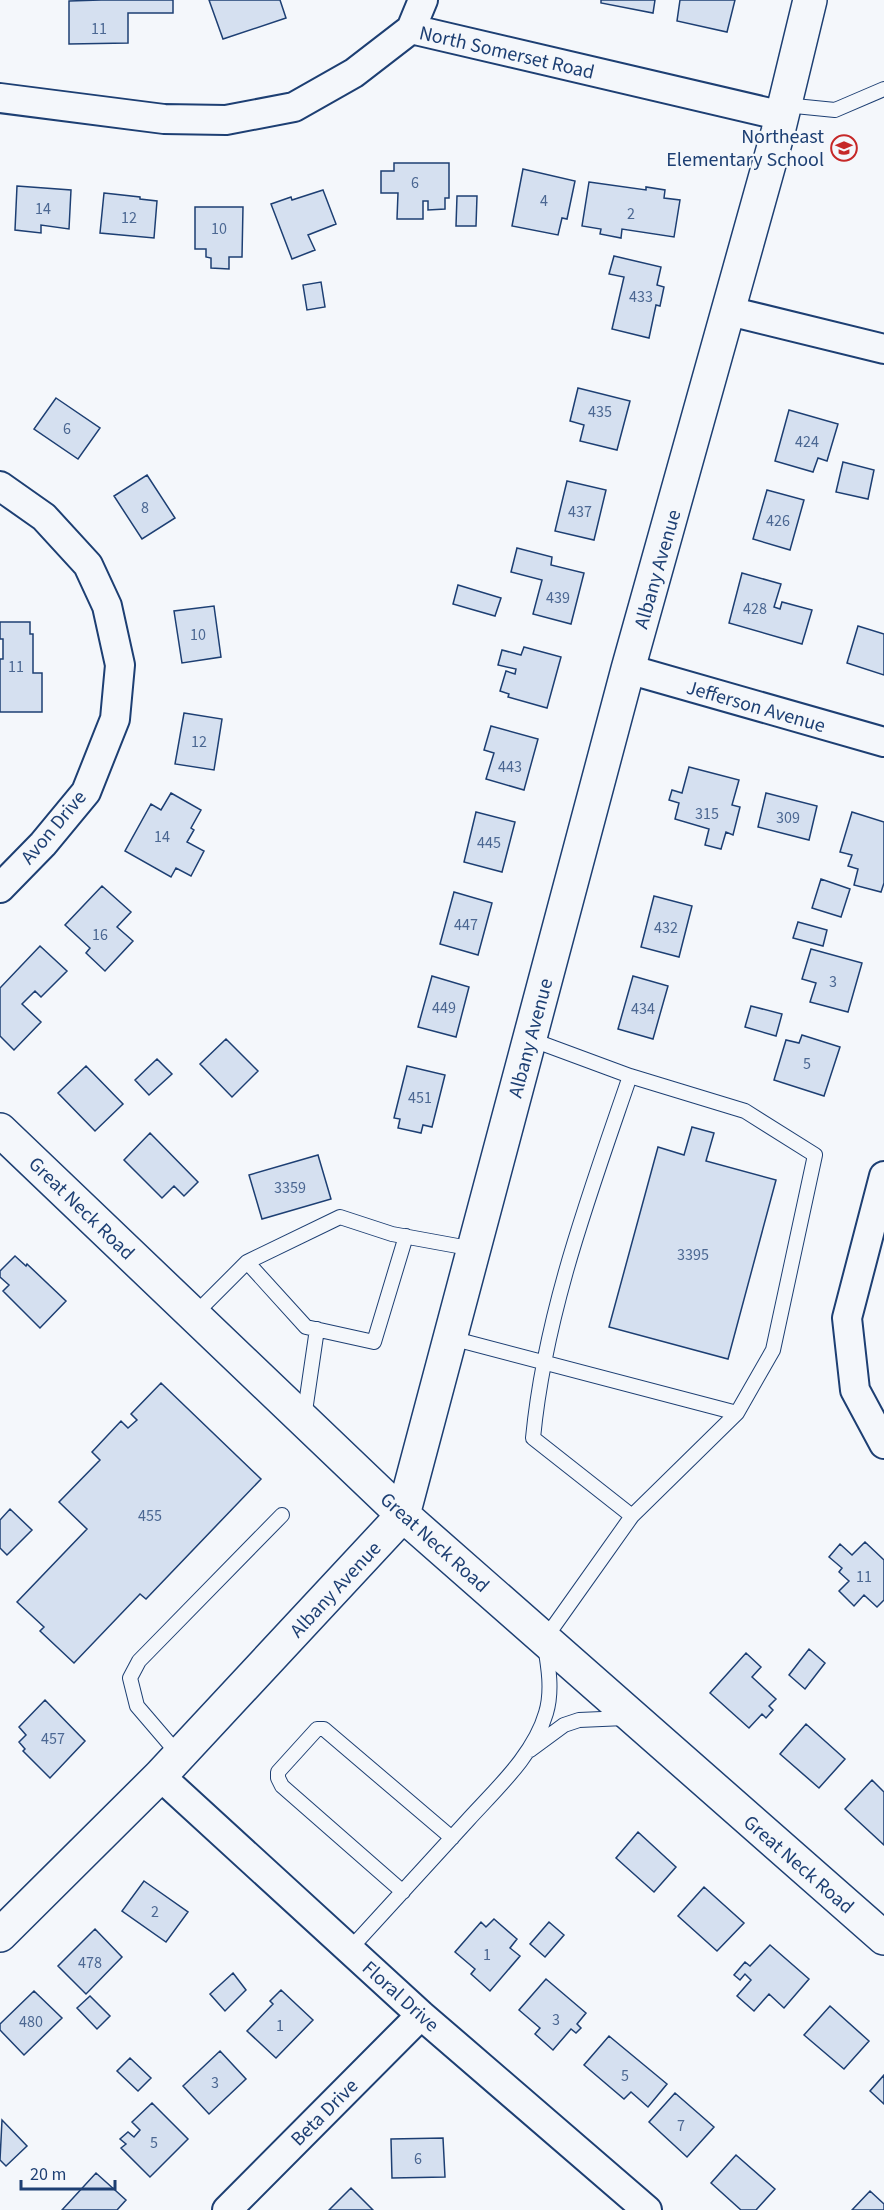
<svg xmlns="http://www.w3.org/2000/svg" width="884" height="2210" font-family="'Source Sans 3',sans-serif">
  <style>
    .building { fill: #d5e0f0; stroke: #1d3f73; stroke-width: 1.5 }
    .lines { fill: none; stroke-linecap: round; stroke-linejoin: round }
    .lane-casing { stroke: #1d3f73; stroke-width: 16 }
    .street-casing { stroke: #1d3f73; stroke-width: 32 }
    .secondary-casing { stroke: #1d3f73; stroke-width: 36 }
    .lane { stroke: #f4f7fb; stroke-width: 14 }
    .street { stroke: #f4f7fb; stroke-width: 28 }
    .secondary { stroke: #f4f7fb; stroke-width: 33 }
    .labels { text-anchor: middle; stroke-width: 4.5; stroke-linejoin: round; paint-order: stroke }
    .number-label { font-size: 16px; fill: #4b6792 }
    .street-label { font-size: 20px; fill: #1d3f73; stroke: #f4f7fb }
    .poi-label { font-size: 20px; fill: #1d3f73; stroke: #f4f7fb; text-anchor: end }
  </style>
  <rect width="100%" height="100%" fill="#f4f7fb"/>
  <path class="building" d="M101 0H173V13H128V43L69 44V1Z
    M209 0H280L286 18 223 39Z
    M601 0H655L653 13 601 3Z
    M680 0H735L727 32 677 21Z
    M394 163H449V198H445V209L428 210V201H423V219H397L398 193H381V171H394Z
    M523 169 575 181 567 219 562 218 558 235 512 226Z
    M589 182 646 190V187L665 190 664 198 680 200 674 237 622 229 621 238 600 234 601 229 582 226Z
    M17 186 71 190 69 229 41 225V233L15 230Z
    M323 190 336 224 308 235 315 250 292 259 271 204 291 197 292 200Z
    M104 193 140 197V199L157 201 154 238 100 233Z
    M457 196H477L476 226H456Z
    M195 207H243L242 257H229V269L211 268V258L206 257V249H195Z
    M614 256 661 267 657 285 664 287 660 306 656 305 649 338 612 329 624 277 609 274Z
    M321 282 325 307 307 310 303 285Z
    M578 388 630 401 617 450 580 441 584 425 570 421Z
    M56 398 100 428 78 459 34 429Z
    M789 410 838 424 827 461 818 458 813 472 775 461Z
    M843 462 874 470 868 499 836 492Z
    M147 475 175 518 142 539 114 496Z
    M567 481 606 490 594 540 555 531Z
    M767 490 804 500 790 550 753 539Z
    M517 548 552 557 551 565 584 573 571 624 533 614 542 580 511 572Z
    M742 573 781 584 774 607 780 609 782 602 812 610 802 644 729 623Z
    M458 585 501 598 495 616 453 604Z
    M214 606 221 657 182 663 174 611Z
    M0 622H30V634H33V673H42V712H0V659H3V639H0Z
    M858 626 884 634V675L847 663Z
    M524 647 561 657 547 708 508 697 509 694 500 691 506 671 515 674 516 669 498 665 502 650 521 655Z
    M184 713 222 719 214 770 175 764Z
    M491 726 538 739 524 790 486 779 494 753 484 750Z
    M689 767 739 780 732 805 740 807 733 835 726 832 721 849 705 845 709 829 675 819 679 803 669 800 672 790 682 793Z
    M171 793 201 810 191 828 194 830 187 842 204 851 191 876 176 868 171 877 125 851 151 804 161 810Z
    M766 793 817 806 809 840 758 827Z
    M476 812 515 822 502 872 464 862Z
    M852 812 884 822V883L881 892 854 885 858 869 848 866 852 855 840 852Z
    M821 879 850 889 841 917 812 908Z
    M102 886 131 912 117 927 133 941 105 971 86 953 90 948 65 925Z
    M454 892 492 903 478 955 440 944Z
    M654 896 692 906 679 957 641 947Z
    M798 922 827 930 823 946 793 938Z
    M40 946 67 971 41 997 35 991 22 1004 41 1022 14 1050 0 1036V988Z
    M811 949 862 963 848 1012 810 1002 816 983 802 979Z
    M432 976 469 987 456 1037 418 1027Z
    M633 976 668 986 653 1039 618 1029Z
    M751 1006 782 1014 776 1036 745 1027Z
    M802 1035 840 1047 824 1096 774 1080 786 1040 799 1043Z
    M226 1039 258 1071 232 1097 200 1064Z
    M157 1059 172 1074 149 1095 135 1080Z
    M86 1066 123 1104 95 1131 58 1093Z
    M407 1066 445 1075 432 1127 423 1125 421 1133 398 1128 400 1119 394 1118Z
    M692 1127 714 1133 706 1161 776 1180 728 1359 609 1327 658 1147 684 1155Z
    M150 1133 198 1182 184 1196 174 1186 162 1198 124 1160Z
    M318 1155 331 1199 262 1219 249 1175Z
    M15 1256 26 1266 27 1264 66 1301 40 1328 3 1291 9 1285 0 1277V1271Z
    M161 1383 261 1479 146 1599 140 1594 74 1663 40 1631 44 1627 17 1602 87 1529 59 1502 100 1460 92 1452 121 1421 128 1428 137 1420 131 1414Z
    M10 1509 32 1530 7 1555 0 1548V1520Z
    M865 1542 884 1560V1600L877 1607 864 1595 854 1606 839 1591 849 1581 839 1572 842 1568 829 1557 840 1544 852 1555Z
    M809 1649 825 1663 805 1689 789 1675Z
    M746 1653 761 1667 752 1677 776 1699 769 1706 773 1710 766 1718 762 1714 749 1728 710 1693Z
    M45 1700 85 1741 50 1778 23 1751 25 1749 19 1742 26 1735 19 1727Z
    M806 1724 845 1759 819 1788 780 1754Z
    M872 1780 884 1792V1845L845 1809Z
    M638 1832 676 1867 654 1892 616 1858Z
    M144 1881 188 1912 166 1942 122 1911Z
    M704 1887 744 1923 717 1951 678 1916Z
    M494 1919 517 1939 510 1948 520 1956 490 1991 471 1974 475 1969 455 1952 481 1922 486 1927Z
    M549 1922 564 1935 545 1957 530 1944Z
    M95 1929 122 1957 86 1994 58 1966Z
    M770 1945 809 1979 784 2008 769 1994 754 2011 737 1996 751 1980 745 1974 740 1980 734 1975 745 1962 750 1966Z
    M233 1973 246 1990 225 2011 210 1994Z
    M546 1979 586 2013 577 2024 581 2028 576 2033 571 2029 553 2050 535 2034 540 2028 519 2010Z
    M281 1990 313 2020 276 2058 247 2031 273 2004 270 2001Z
    M34 1991 62 2018 24 2055 0 2030V2024Z
    M90 1996 110 2016 97 2029 77 2008Z
    M830 2006 869 2041 844 2069 804 2035Z
    M609 2036 667 2084 648 2107 631 2092 624 2099 584 2065Z
    M220 2051 246 2079 209 2114 183 2086Z
    M130 2058 151 2078 138 2091 117 2071Z
    M884 2075V2104L870 2091Z
    M675 2093 714 2127 687 2157 649 2122Z
    M152 2103 188 2139 150 2177 121 2148 126 2144 120 2139 128 2132 134 2137 140 2130 132 2122Z
    M2 2120 27 2146 6 2166 0 2160Z
    M443 2138 445 2177 392 2178 391 2139Z
    M736 2155 775 2189 756 2210H741L711 2183Z
    M96 2173 126 2200 117 2210H62Z
    M351 2188 373 2210H329Z
    M870 2191 884 2204V2210H852Z"/>
  <g class="lines">
    <g class="lane-casing">
      <path id="lane" d="M785 105 835 110 884 89
        M530 1039 630 1076C590 1193 545 1313 533 1438L632 1516
        M247 1262 306 1327 374 1342 406 1236
        M194 1315 247 1262 340 1217 392 1234 474 1249
        M451 1338 737 1413
        M304 1418 317 1329
        M530 1750 564 1725 579 1720 625 1718
        M179 1755 137 1706 130 1678 139 1661 282 1515
        M403 1892 282 1786 278 1778V1772L317 1729H324L452 1838
        M350 1949C389 1906 429 1863 468 1820 496 1789 534 1755 546 1713 553 1690 548 1664 544 1640L632 1516 737 1413 773 1350 815 1155 745 1111 630 1076"/>
    </g>
    <g class="street-casing">
      <path id="street" d="M411 29 423 0
        M0 98 164 119 226 120 294 107 354 73 411 29 783 116
        M729 311 884 349
        M0 486 44 517 88 565 107 606 120 665 115 719 86 792 43 844 0 888
        M628 669 884 742
        M884 1176 847 1318 855 1390 884 1444
        M160 1776 421 2015 647 2210
        M227 2210 421 2015"/>
    </g>
    <g class="secondary-casing">
      <path id="secondary" d="M0 1130 403 1515 884 1938
        M0 1935 160 1776 403 1515 628 669 778 132 810 0"/>
    </g>
    <use href="#lane" class="lane"/>
    <use href="#street" class="street"/>
    <use href="#secondary" class="secondary"/>
  </g>
  <defs>
    <g id="school-ring" transform="scale(1.35)"><circle r="9.5" fill="#f4f7fb" stroke="#c62828" stroke-width="1.5"/><path d="M0-5L7-2L0 1L-7-2ZM-4 1L0 2.5L4 1V4Q0 6-4 4Z" fill="#c62828"/></g>
  </defs>
  <g fill-rule="evenodd">
    <use href="#school-ring" x="844" y="148"/>
  </g>
  <g class="labels">
    <g class="number-label">
      <text x="99" y="34">11</text>
      <text x="415" y="188">6</text>
      <text x="544" y="206">4</text>
      <text x="43" y="214">14</text>
      <text x="631" y="219">2</text>
      <text x="129" y="223">12</text>
      <text x="219" y="234">10</text>
      <text x="641" y="302">433</text>
      <text x="600" y="417">435</text>
      <text x="67" y="434">6</text>
      <text x="807" y="447">424</text>
      <text x="145" y="513">8</text>
      <text x="580" y="517">437</text>
      <text x="778" y="526">426</text>
      <text x="558" y="603">439</text>
      <text x="755" y="614">428</text>
      <text x="198" y="640">10</text>
      <text x="16" y="672">11</text>
      <text x="199" y="747">12</text>
      <text x="510" y="772">443</text>
      <text x="707" y="819">315</text>
      <text x="788" y="823">309</text>
      <text x="162" y="842">14</text>
      <text x="489" y="848">445</text>
      <text x="466" y="930">447</text>
      <text x="666" y="933">432</text>
      <text x="100" y="940">16</text>
      <text x="833" y="987">3</text>
      <text x="444" y="1013">449</text>
      <text x="643" y="1014">434</text>
      <text x="807" y="1069">5</text>
      <text x="420" y="1103">451</text>
      <text x="290" y="1193">3359</text>
      <text x="693" y="1260">3395</text>
      <text x="150" y="1521">455</text>
      <text x="864" y="1582">11</text>
      <text x="53" y="1744">457</text>
      <text x="155" y="1917">2</text>
      <text x="487" y="1960">1</text>
      <text x="90" y="1968">478</text>
      <text x="556" y="2025">3</text>
      <text x="31" y="2027">480</text>
      <text x="280" y="2031">1</text>
      <text x="625" y="2081">5</text>
      <text x="215" y="2088">3</text>
      <text x="681" y="2131">7</text>
      <text x="154" y="2148">5</text>
      <text x="418" y="2164">6</text>
    </g>
    <g class="street-label">
      <text transform="translate(507 52) rotate(13)" y="7">North Somerset Road</text>
      <text transform="translate(657 569) rotate(-74)" y="7">Albany Avenue</text>
      <text transform="translate(756 706) rotate(16)" y="7">Jefferson Avenue</text>
      <text transform="translate(53 827) rotate(-50)" y="7">Avon Drive</text>
      <text transform="translate(530 1038) rotate(-75)" y="7">Albany Avenue</text>
      <text transform="translate(82 1208) rotate(44)" y="7">Great Neck Road</text>
      <text transform="translate(435 1542) rotate(42)" y="7">Great Neck Road</text>
      <text transform="translate(335 1589) rotate(-47)" y="7">Albany Avenue</text>
      <text transform="translate(799 1864) rotate(41)" y="7">Great Neck Road</text>
      <text transform="translate(401 1996) rotate(42)" y="7">Floral Drive</text>
      <text transform="translate(324 2112) rotate(-45)" y="7">Beta Drive</text>
    </g>
    <g class="poi-label">
      <text x="824" y="143">Northeast<tspan x="824" dy="23">Elementary School</tspan></text>
    </g>
  </g>
  <path d="M21 2180v9h94v-9" fill="none" stroke="#1d3f73" stroke-width="3"/>
  <text x="30" y="2180" font-size="18" fill="#1d3f73" stroke="#f4f7fb" stroke-width="4.5" paint-order="stroke">20 m</text>
</svg>
